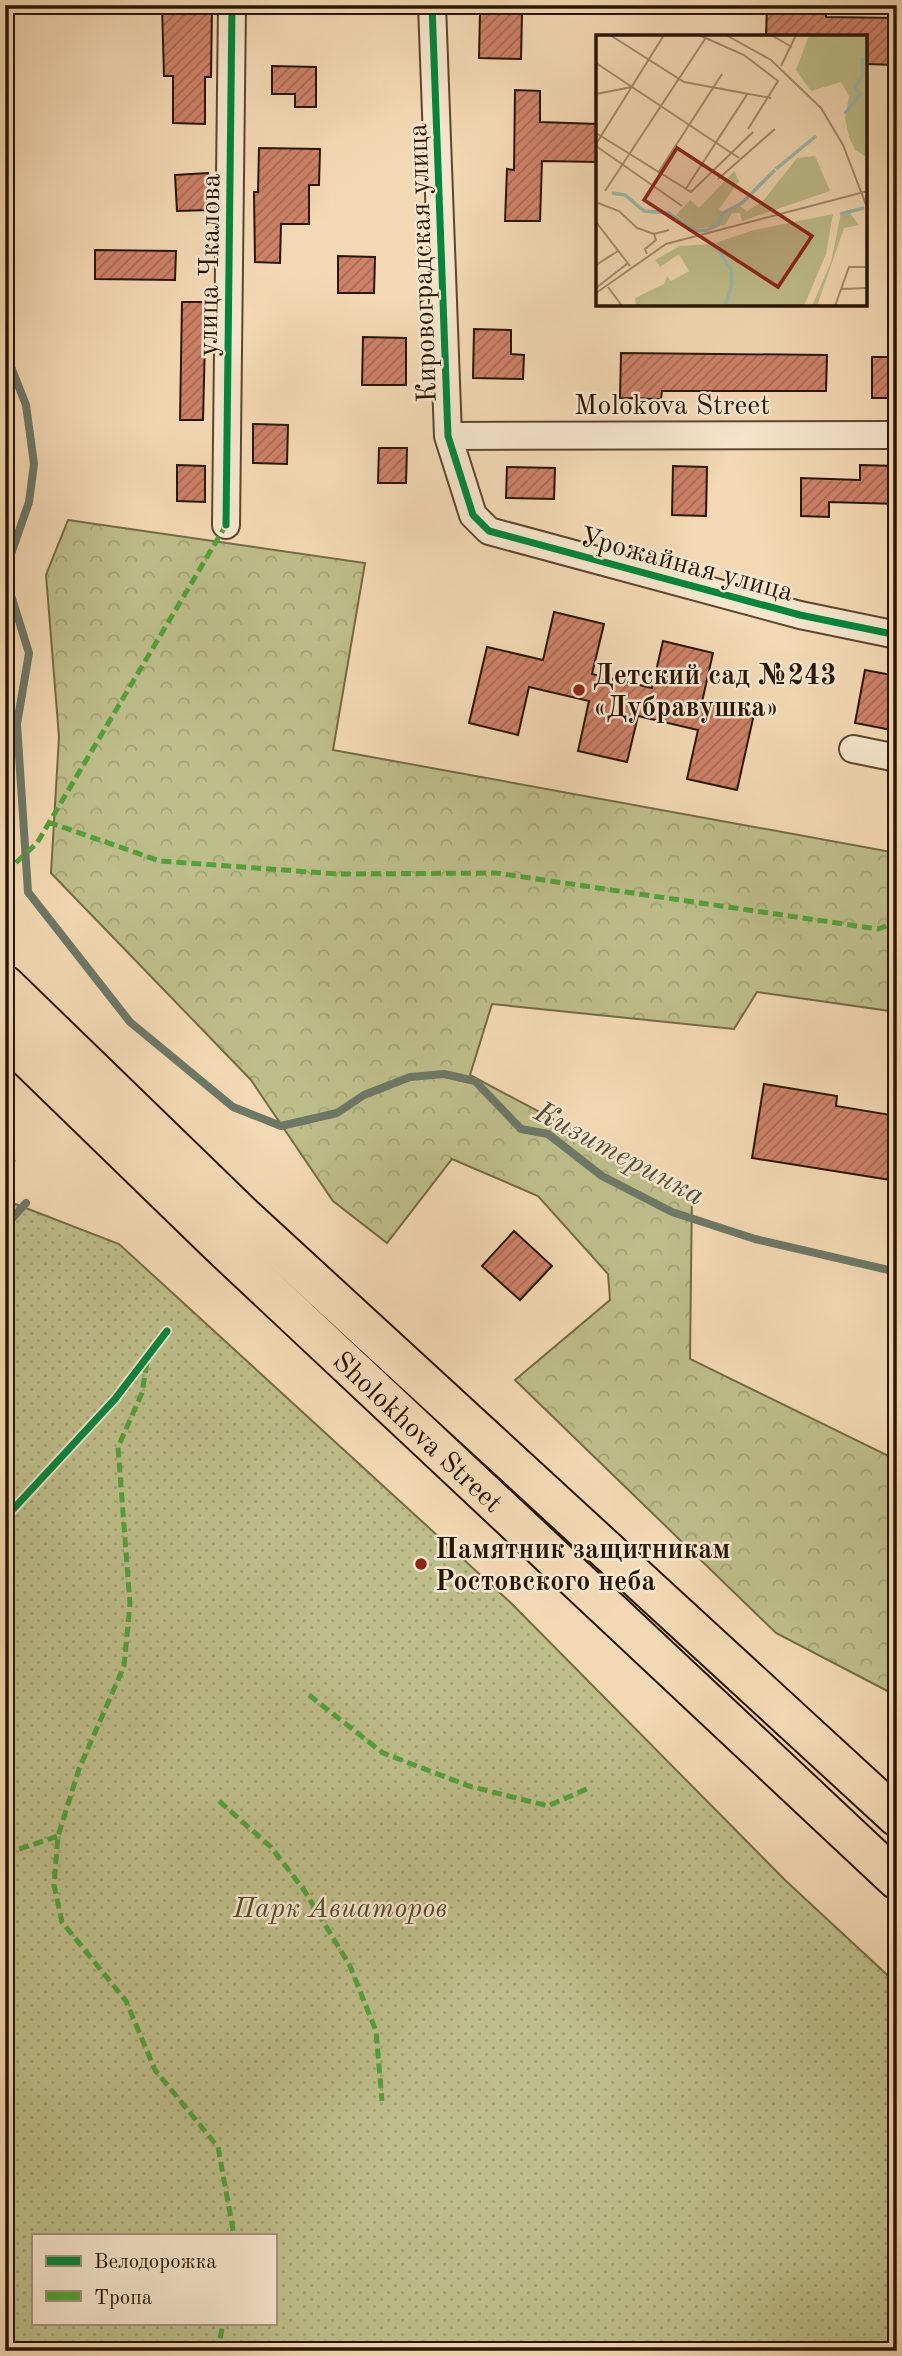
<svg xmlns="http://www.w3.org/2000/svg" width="902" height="2356" font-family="'Old Standard TT',serif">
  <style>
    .forest { fill: url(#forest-crowns); stroke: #746a45; stroke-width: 2 }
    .park { fill: url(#park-dots); stroke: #746a45; stroke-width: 2; fill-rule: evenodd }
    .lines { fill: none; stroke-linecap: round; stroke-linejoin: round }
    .stream { stroke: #6d7867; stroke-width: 8 }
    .building { fill: url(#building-hatch); stroke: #291600; stroke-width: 2 }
    .minor-casing { stroke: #5c472d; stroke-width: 30 }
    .primary-casing { stroke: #291600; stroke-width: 42 }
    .minor { stroke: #f7e6ce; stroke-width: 26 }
    .primary { stroke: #f3d9b3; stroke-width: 38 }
    .quiet { stroke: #51a13c; stroke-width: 5; stroke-dasharray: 10 5; stroke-linecap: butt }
    .cycleway-casing { stroke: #f7e6ce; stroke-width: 11 }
    .cycleway { stroke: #00873e; stroke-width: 7 }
    .poi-dot { fill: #8f2418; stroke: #f7e6ce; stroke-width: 2.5 }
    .labels { text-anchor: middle; stroke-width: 5; stroke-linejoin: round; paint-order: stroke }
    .street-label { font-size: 28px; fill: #291600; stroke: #f7e6ce }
    .poi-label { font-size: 28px; font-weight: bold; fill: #291600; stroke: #f7e6ce; text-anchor: start }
    .park-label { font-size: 28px; font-style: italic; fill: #564829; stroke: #f7e6ce }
    .water-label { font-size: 30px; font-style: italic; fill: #514f3c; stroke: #f7e6ce }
    .inset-river { fill: none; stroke: #9bbaac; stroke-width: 3.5 }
    .inset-road { fill: none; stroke: #a28b6b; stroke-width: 2 }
    .view { fill: #8f2418; fill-opacity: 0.15; stroke: #8f2418; stroke-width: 3.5 }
    .inset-edge { fill: none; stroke: #291600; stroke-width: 3.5 }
  </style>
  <defs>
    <pattern id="forest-crowns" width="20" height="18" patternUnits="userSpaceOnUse" patternTransform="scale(1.75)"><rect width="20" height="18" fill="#bebe8a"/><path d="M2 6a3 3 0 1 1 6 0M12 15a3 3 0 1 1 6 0" fill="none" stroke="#a3a375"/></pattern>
    <pattern id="park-dots" width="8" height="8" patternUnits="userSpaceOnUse" patternTransform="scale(1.75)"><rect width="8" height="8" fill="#bebe8a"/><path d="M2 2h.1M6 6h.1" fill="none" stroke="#a3a375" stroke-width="1.8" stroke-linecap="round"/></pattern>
    <pattern id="building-hatch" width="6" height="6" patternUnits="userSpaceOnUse" patternTransform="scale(1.75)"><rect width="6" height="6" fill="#ce8268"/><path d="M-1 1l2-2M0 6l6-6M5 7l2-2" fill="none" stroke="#a76953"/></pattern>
  </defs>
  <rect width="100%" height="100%" fill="#f3d9b3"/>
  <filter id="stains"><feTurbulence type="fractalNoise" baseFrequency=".00286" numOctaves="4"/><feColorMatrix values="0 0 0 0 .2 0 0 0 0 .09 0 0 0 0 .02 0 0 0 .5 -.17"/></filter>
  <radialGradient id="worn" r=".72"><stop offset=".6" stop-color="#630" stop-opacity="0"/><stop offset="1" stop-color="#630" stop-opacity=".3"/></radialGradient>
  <path class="forest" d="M68 520 365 563 333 750 897 853V1012L757 992 734 1029 492 1004 470 1075 692 1193 690 1359 897 1460V1696L776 1633 515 1380 610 1300 608 1274 538 1196 452 1159 387 1243 333 1201 251 1080 51 873 59 737 46 575Z"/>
  <path class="park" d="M5 1200 119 1244 510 1602 786 1881 897 1984V2351H5ZM33 2235H275V2323H33Z"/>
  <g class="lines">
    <path class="stream" d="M5 352 26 405 34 464 29 502 11 554 9 589 29 653 17 724 28 892 130 1022 233 1107 281 1126 337 1113 364 1095 410 1077 444 1074 475 1081 521 1129 548 1134 602 1176 672 1212 755 1239 897 1272
      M5 1226 26 1203"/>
  </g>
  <path class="building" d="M767 5H826V17L897 18V65L865 64V37H766Z
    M162 6 212 7 211 77H205V124L173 123V76H164Z
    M480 12 522 13 521 59 479 58Z
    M272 66 316 67V107H295V94H272Z
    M515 90 540 91V122L598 124V162L542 161 540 221H505L507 169 514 170Z
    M259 148 320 149 319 185H309V224H281L280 263 255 262 254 192H258Z
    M208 173 210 210 177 211 175 175Z
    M95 250 176 251 175 280 95 279Z
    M338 256 375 257 374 293H338Z
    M182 302H206L203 420H180Z
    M474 329 511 330V354L524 355 523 379 473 378Z
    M363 337 406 338V385H362Z
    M621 353 827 355 826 391H662L661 399 620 398Z
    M872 357H897V398H872Z
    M253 424 288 425 287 464 253 463Z
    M379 448H407L406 483H378Z
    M177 465 205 466V502L177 501Z
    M860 465 897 466V504L829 502V517L801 516V478L860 480Z
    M673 466 707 467 706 516 672 515Z
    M507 467 555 468 554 499 506 498Z
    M554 612 604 624 592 674 652 688 663 641 713 653 702 702 754 714 737 790 687 779 698 730 638 716 627 762 578 751 589 701 529 687 518 735 469 723 487 647 543 660Z
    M865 670 897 676V731L855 723Z
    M764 1084 837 1096 836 1106 897 1116V1181L752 1158Z
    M514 1231 552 1266 520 1300 482 1266Z"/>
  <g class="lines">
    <g class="minor-casing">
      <path id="minor" d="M432 5 448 436 473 515 489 531 800 615 897 635
        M448 436 897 435
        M226 525 232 5
        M853 749 897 758"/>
    </g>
    <g class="primary-casing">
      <g id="primary">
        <path d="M5 985 242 1215 897 1817"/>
        <path id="s1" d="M5 1036 219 1244 897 1880"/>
      </g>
    </g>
    <use href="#minor" class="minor"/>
    <use href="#primary" class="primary"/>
    <path class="quiet" d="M48 822 160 861 338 874 496 873 878 929 897 922
      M5 873 37 843 226 525
      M5 1138 13 1161 5 1168
      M147 1363 142 1393 118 1447 130 1604 124 1666 79 1769 58 1836 54 1885 62 1922 126 2001 155 2070 218 2147 234 2235
      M309 1695 383 1753 469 1786 548 1806 591 1787
      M219 1801 271 1847 304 1890 350 1966 376 2031 382 2101
      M5 1854 58 1836
      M212 2351 220 2339 223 2323"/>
    <g class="cycleway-casing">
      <path id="cycleway" d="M432 5 448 436 473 515 489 531 800 615 897 635
        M226 525 232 5
        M5 1518 115 1399 167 1331"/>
    </g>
    <use href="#cycleway" class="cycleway"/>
  </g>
  <g class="poi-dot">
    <circle cx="579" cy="690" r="7"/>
    <circle cx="421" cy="1564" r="7"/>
  </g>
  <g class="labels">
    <g class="street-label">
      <text transform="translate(421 263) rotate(-92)" y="10">Кировоградская улица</text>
      <text transform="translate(208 265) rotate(-89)" y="10">улица Чкалова</text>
      <text x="672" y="414">Molokova Street</text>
      <text transform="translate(687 563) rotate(15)" y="10">Урожайная улица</text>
      <text dy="10" stroke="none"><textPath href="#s1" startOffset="572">Sholokhova Street</textPath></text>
    </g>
    <g class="poi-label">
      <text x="593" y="684">Детский сад №243<tspan x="593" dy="32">«Дубравушка»</tspan></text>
      <text x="435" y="1558">Памятник защитникам<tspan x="435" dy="32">Ростовского неба</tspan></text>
    </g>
    <g class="park-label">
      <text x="340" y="1917">Парк Авиаторов</text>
    </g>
    <g class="water-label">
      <text transform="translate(620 1153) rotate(28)" y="10">Кизитеринка</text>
    </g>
  </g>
  <g transform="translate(596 35)">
    <rect width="271" height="271" fill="#f3d9b3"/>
    <path d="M213 0H271V122L259 115 253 102 249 83 253 61 245 47 215 56 200 35ZM219 121 234 156 146 186 144 178H136L129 190 100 194 80 180 94 165 103 173 138 136 143 146 123 174 127 178 141 169 151 176 167 166 201 123ZM252 175 263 190 248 193 221 271H216L235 227 245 178Z" fill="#bebe8a"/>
    <path d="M237 179 230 219 208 271H40L39 263 68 249 71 241 75 246 93 236 83 219 64 232 59 225 84 211 116 209 158 195Z" fill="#bebe8a"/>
    <path class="inset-river" d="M249 79 264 59 259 53 267 40 266 24 272 22M180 134 220 101M16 158 29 160 48 176 72 178 100 196 111 195 122 190 127 178 146 168 179 135M244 179 268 173M117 208 135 234 136 250 129 271"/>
    <path class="inset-road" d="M14 0 88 47 175 63M103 0 148 20 182 46 152 94M130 0 175 25 225 73 247 110 272 175M175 0 196 12M0 28 143 123M185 31 200 0M0 59 36 52M0 98 95 157 157 97M0 109 68 0M0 111 86 171M62 138 126 39M122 144 179 94M89 155 152 58M9 156 109 4M2 168 23 176 41 193 58 199 73 195M0 187 34 231M51 219 49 214 60 205 58 199M0 230 22 216M12 252 26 271M0 253 32 228M246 254 272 253M0 258 70 209 272 156M239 271 253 232H272"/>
    <path class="view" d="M81 113 216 201 182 252 48 165Z"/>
    <rect width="271" height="271" class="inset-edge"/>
  </g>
  <rect width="902" height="2356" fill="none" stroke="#f3d9b3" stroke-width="28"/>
  <rect x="7" y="7" width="888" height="2342" fill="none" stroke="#291600" stroke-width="3.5"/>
  <rect x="14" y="14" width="874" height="2328" fill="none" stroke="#291600" stroke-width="2"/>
  <rect x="32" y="2234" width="245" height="91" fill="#f7e6ce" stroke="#a5937c" stroke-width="2"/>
  <rect x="46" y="2256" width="35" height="10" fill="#00873e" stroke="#a5937c" stroke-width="2"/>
  <text x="94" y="2268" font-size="21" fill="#291600">Велодорожка</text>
  <rect x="46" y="2291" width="35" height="10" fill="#51a13c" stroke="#a5937c" stroke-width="2"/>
  <text x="94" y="2304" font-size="21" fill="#291600">Тропа</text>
  <rect width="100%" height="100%" filter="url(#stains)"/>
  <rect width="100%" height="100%" fill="url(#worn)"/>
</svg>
